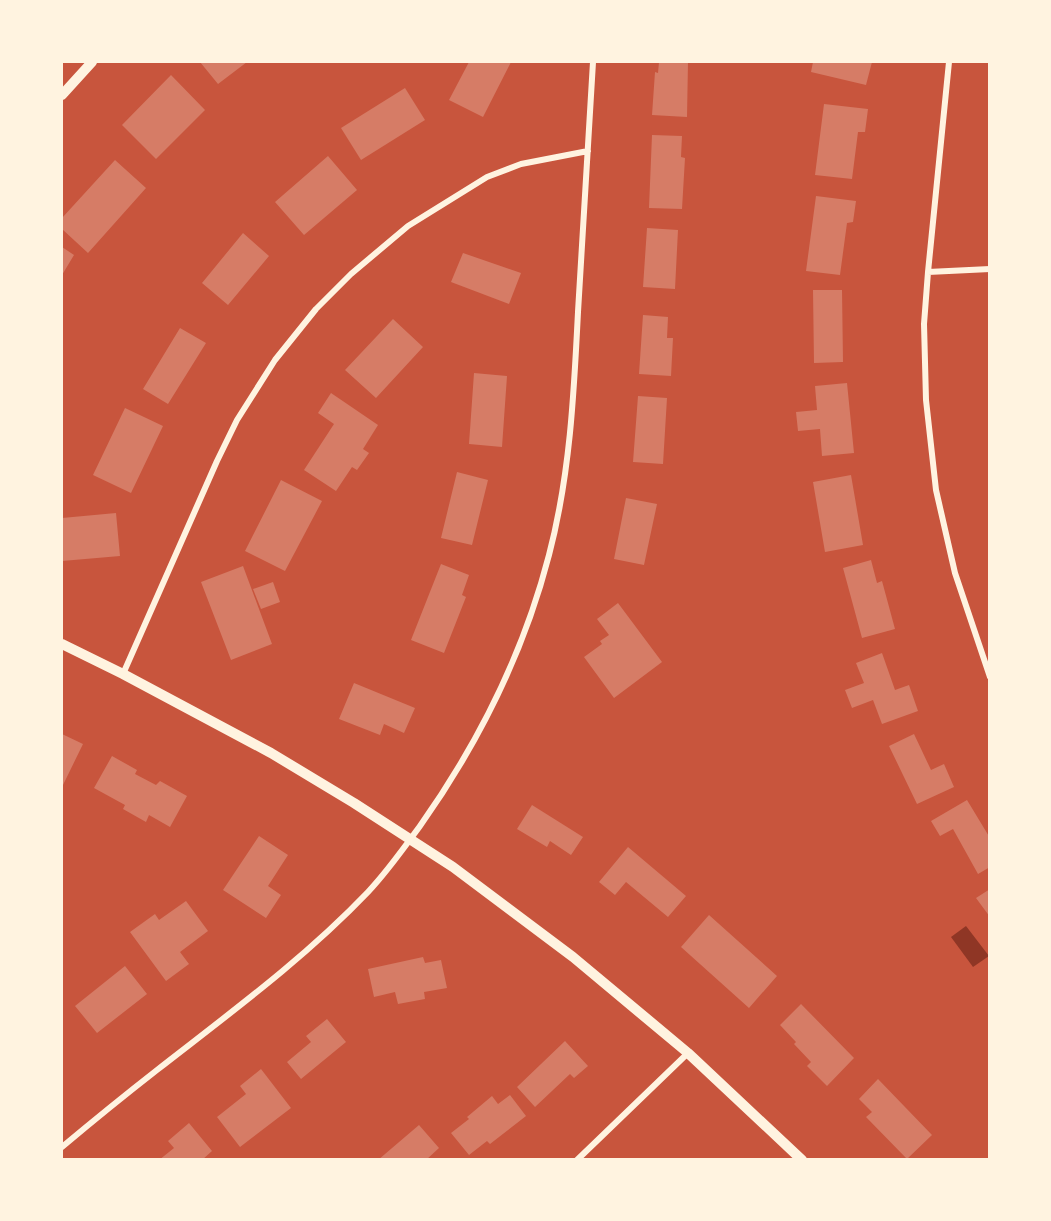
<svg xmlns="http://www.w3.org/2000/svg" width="1051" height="1221" font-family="Lato,sans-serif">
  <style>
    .water { fill: #8f3625 }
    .building { fill: #d67c66 }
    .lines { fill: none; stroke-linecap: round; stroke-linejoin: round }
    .minor { stroke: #fff3e0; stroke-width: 6 }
    .tertiary { stroke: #fff3e0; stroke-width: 10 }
  </style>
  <rect width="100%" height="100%" fill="#c8553d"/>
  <path class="water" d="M966 926 989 956 973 967 951 937Z"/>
  <path class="building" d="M200 62H247L218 84Z
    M469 62H511L483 117 449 100Z
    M659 62H688L687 117 652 115 655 72 658 73Z
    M813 62H872L866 85 811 72Z
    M171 75 205 110 156 159 122 125Z
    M405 88 425 120 361 160 341 128Z
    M824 104 868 109 865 132H858L852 179 815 175Z
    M652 135 682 136 681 157 685 158 682 209 649 208Z
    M328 156 357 190 304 235 275 202Z
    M115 160 146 188 88 253 62 229V218Z
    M816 196 856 201 853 222 847 223 840 275 806 271Z
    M647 228 678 230 675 289 643 287Z
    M243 233 269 256 228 305 202 283Z
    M62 247 74 255 62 275Z
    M463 253 521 273 509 304 451 282Z
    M813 290H842L843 362 814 363Z
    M643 315 668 317 667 338H673L671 376 639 374Z
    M393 319 423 347 376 398 345 370Z
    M180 328 206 343 168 404 143 389Z
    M474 373 507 376 502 447 469 444Z
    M847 383 854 453 822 456 820 429 798 431 796 412 817 410 815 386Z
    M331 393 378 425 363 449 369 453 357 470 352 467 336 491 304 470 334 424 318 413Z
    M638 396 667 398 663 464 633 462Z
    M125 408 163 426 131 493 93 475Z
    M457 472 488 480 472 545 441 538Z
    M851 475 863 545 825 552 813 482Z
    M281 480 322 501 285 571 245 551Z
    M626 498 657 504 644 565 614 559Z
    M116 513 120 556 62 561V518Z
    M871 560 877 583 882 581 895 629 862 638 843 568Z
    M441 564 469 575 462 595 466 597 444 653 411 640Z
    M243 566 272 644 231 660 201 582Z
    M273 582 280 602 261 609 253 589Z
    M618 603 662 662 614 698 584 657 602 644 600 641 609 635 597 619Z
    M882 653 895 690 909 685 918 711 882 724 873 700 852 708 845 690 864 683 856 663Z
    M354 683 415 708 404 733 384 724 380 735 339 719Z
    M62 734 83 744 63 785 62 784Z
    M914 734 931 770 944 764 954 787 917 804 889 746Z
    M112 756 137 770 135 774 156 785 160 781 187 796 170 827 149 815 146 822 123 809 125 805 94 788Z
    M967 800 990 838V867L978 874 953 829 940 836 931 821Z
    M532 805 583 837 571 855 550 841 547 847 517 829Z
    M259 836 288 855 268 886 281 895 266 918 223 890Z
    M628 847 686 896 668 917 626 882 615 895 599 882Z
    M990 889V917L976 898Z
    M186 901 208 931 180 952 189 964 166 981 130 932 155 914 159 920Z
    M709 915 777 976 749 1008 681 947Z
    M423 957 425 963 441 960 447 988 424 992 425 999 398 1004 395 992 374 997 368 969Z
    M125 966 147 994 97 1033 75 1006Z
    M801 1004 854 1058 827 1086 807 1066 811 1062 794 1044 796 1042 780 1025Z
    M327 1019 346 1042 301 1079 287 1062 311 1042 306 1036Z
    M565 1041 588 1066 574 1078 570 1074 535 1107 517 1087Z
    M261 1069 291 1108 240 1147 217 1117 246 1094 240 1086Z
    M878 1079 932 1135 907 1159 866 1117 872 1112 859 1099Z
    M510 1095 526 1116 490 1144 487 1141 469 1155 451 1133 469 1119 467 1117 492 1096 498 1104Z
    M189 1123 212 1151 202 1160H159L174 1148 168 1141Z
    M419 1125 439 1148 426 1160H378Z"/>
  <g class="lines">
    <path class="minor" d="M949 62 928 272 924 324 926 400 936 490 955 573 990 677
      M928 272 990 269
      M123 674 217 461 237 420 275 360 316 309 351 274 408 226 487 177 521 164 588 151
      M62 1147C93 1121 125 1095 157 1070 230 1013 304 959 368 892 387 872 404 848 420 826 478 744 524 652 549 555 570 475 574 393 578 312 583 229 588 145 593 62
      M577 1160 688 1053"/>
    <path class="tertiary" d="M62 95 92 62
      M62 644 123 674 271 753 354 803 453 867 573 957 688 1053 802 1160"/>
  </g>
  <rect width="1051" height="1221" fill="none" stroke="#fff3e0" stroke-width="126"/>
</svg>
